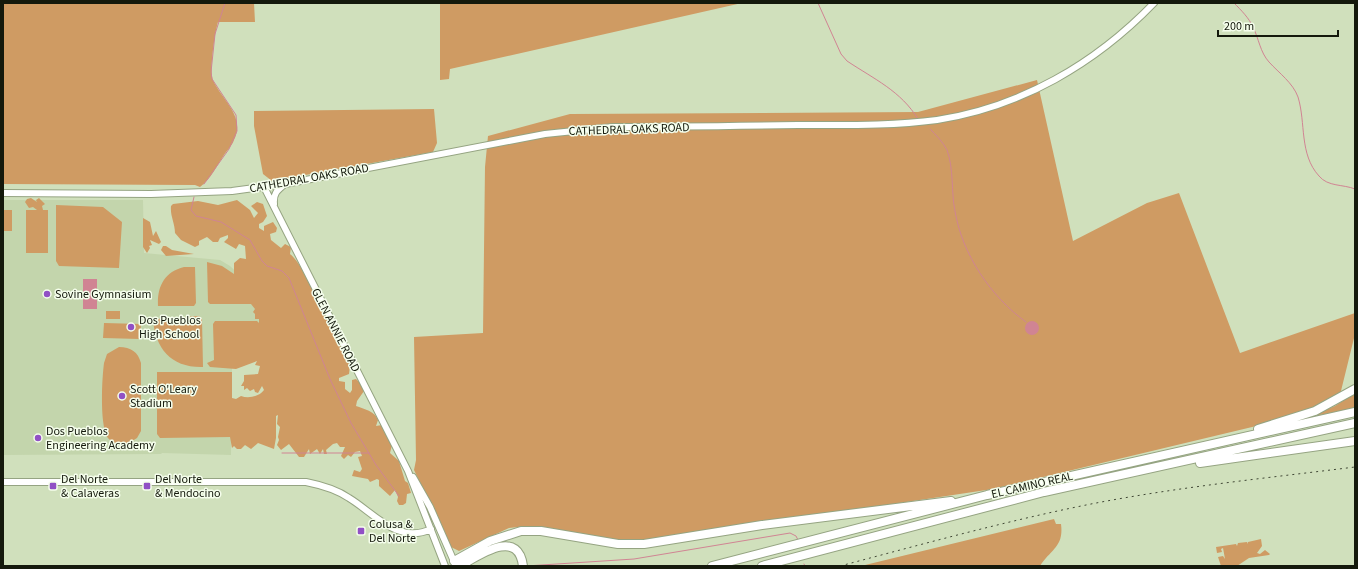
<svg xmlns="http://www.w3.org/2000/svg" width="1358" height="569" font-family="'Source Sans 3',sans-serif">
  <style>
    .built { fill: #c3d5ac }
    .green { fill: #cf9b63 }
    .water { fill: #d08493 }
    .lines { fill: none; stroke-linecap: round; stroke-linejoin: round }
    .stream { stroke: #d08493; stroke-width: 1 }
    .secondary-casing { stroke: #95a482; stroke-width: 8 }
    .highway-casing { stroke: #95a482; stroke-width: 10 }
    .secondary { stroke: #fff; stroke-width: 6 }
    .highway { stroke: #fff; stroke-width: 8 }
    .rail { stroke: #3f4634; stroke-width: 1; stroke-dasharray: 2 4; stroke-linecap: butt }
    .poi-dot { fill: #9150c5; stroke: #f5feec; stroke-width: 1.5 }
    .labels { text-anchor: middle; stroke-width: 3; stroke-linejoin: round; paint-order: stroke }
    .street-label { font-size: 12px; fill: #14190c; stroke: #f5feec }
    .poi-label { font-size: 12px; fill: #14190c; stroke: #f5feec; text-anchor: start }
  </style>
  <rect width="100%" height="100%" fill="#d0e0bc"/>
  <path class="built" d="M3 200H143L144 253 220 260 230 266 243 278 260 320 259 334 232 368 231 455 162 453 161 454 3 455Z"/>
  <path class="green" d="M3 3H254L255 22H218C215 31 209 72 213 80 221 99 246 116 234 140 232 146 227 150 224 155 216 167 211 179 200 187L195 185 3 184Z
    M440 3H742L450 69 449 79 440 80Z
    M1037 80 1073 241 1147 203 1179 193 1240 353 1355 313V334L1340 395 1290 418 993 489 640 542 600 539 542 527 527 526 509 528 459 551 451 547 414 470 416 460 414 337 483 333 485 167 488 136 570 114 918 112Z
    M434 109 437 143 433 152 272 181 263 174 254 126V111Z
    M39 198 45 204 42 206 43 210H48V253H26V210H37L33 207 29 208 25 202 27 199 31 198 37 202 36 200Z
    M237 200 250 210 254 218 258 213 251 206 257 202 263 204 267 216 263 222 259 224V228L264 231V226L273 222 277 228 276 232 270 234 271 240 281 248 285 244 291 247 290 254C306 266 340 343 350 366L349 374 339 378V381L345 382V389L350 393 352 390V380L356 379 360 383 364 391 357 401 356 406C364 409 375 411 378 420L376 426 382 425 392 445 390 453 399 461 405 481 408 483 411 493 407 494 406 503 403 505H399L397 501 398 497 395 490 390 496 379 486V480L377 479 370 482 368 479 352 476 354 470 360 472 362 469 358 457 362 456 360 451 355 452 351 457 348 455 344 459 341 456 345 447H340L337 443 333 444 326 450 327 454H324L323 449 320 454 317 449 310 454 309 449 304 457H299L289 444 281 450 277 445 279 440 278 437 280 427 277 424 278 415 276 416V438L274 449 258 443 251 449 245 445 241 449H237L234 446 232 448 230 437 160 438 157 434V372H232V398L236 399 241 396C249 399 260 396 264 390L262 386 258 393 255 392 254 389 250 391 247 388 244 390V386H241L244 381V375L258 374 260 366 255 365 257 361 236 369 210 367 207 363 214 360 213 324 215 321H257L259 323V319H255V314L253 312 255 309 251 304H210L208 302 207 262 222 266 234 274V263L240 258 246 259 245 246 239 244 236 249 224 242 228 238V235L220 238 218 242H213L207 237 199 241V245L195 247 181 240 175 233C175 223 170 216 171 206L173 204 198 201 218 205Z
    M56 205 103 207 122 222 119 268 59 266 56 261Z
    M3 210H12V231H3Z
    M143 218 150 222 153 236 156 231 161 242 159 244 150 240 152 245 149 246 150 248 147 253 143 247Z
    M163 246H166L172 250 194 254 166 256 161 250Z
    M184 267H195L196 303 194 306H158C157 287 164 272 184 267Z
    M106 311H120V319H106Z
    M199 316 202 319 203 367C172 368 155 349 153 319Z
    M104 323 141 324 140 339 103 338Z
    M119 347C131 347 138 352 141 363V431L137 438 126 445C119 445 114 444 109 439 99 429 102 378 104 363L107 354Z
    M1355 393V408L1310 417 1335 406Z
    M1054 519 1056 524H1061C1064 547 1051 549 1040 566H861Z
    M1261 539 1262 546 1257 553 1260 554 1265 550 1270 554 1269 555 1249 558 1237 566H1221L1218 557 1223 556 1225 559 1223 548 1221 549 1222 552 1217 553 1216 547 1236 544 1237 546 1238 543 1247 542 1248 544V542Z"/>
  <path class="water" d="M83 279H97V309H83Z
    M1025 328a7 7 0 1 1 14 0a7 7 0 1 1-14 0Z"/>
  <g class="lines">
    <path class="stream" d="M818 3 841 54 847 61C874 79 901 91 918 119
      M1234 3C1241 10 1249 18 1253 27 1259 39 1260 52 1269 62 1279 73 1293 83 1298 97 1306 123 1299 154 1319 176 1328 187 1343 184 1355 189
      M930 129C936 135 943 142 947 150 954 169 951 192 955 211 962 254 991 297 1026 322
      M204 184 229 149 237 131 236 115 212 79 211 72 215 34 225 3
      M194 197 191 210 196 216 221 222 250 240 262 261 267 266 282 271 289 278 330 379 351 423 376 465 399 496
      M282 453H369
      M804 564 805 566
      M526 566 634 559 790 533 796 536 798 540"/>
    <g class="secondary-casing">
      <path id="secondary" d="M264 187 408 471 445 566
        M3 193 151 194 232 191 285 184 545 134 613 127C676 127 738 126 801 125 846 125 892 126 937 120 1021 107 1095 64 1154 3
        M274 204C273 194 277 190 285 184
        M413 477 430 507 456 566
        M3 482H306C321 485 336 489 349 498 374 513 398 545 431 529"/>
    </g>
    <g class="highway-casing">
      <path id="highway" d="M1258 429 1315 411 1355 389
        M1200 463 1355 441
        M454 561 490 541 521 531H541L618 544H644L762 525 951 501
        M460 566C478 556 518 527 523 566
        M712 566 987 495 1355 412
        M762 566 1044 492 1355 423"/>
    </g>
    <use href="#secondary" class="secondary"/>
    <use href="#highway" class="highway"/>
    <path class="rail" d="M840 566C923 544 1006 521 1091 504 1178 487 1267 478 1355 467"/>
  </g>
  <g class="poi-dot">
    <circle cx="47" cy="294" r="4"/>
    <circle cx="131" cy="327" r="4"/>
    <circle cx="122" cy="396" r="4"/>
    <circle cx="38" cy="438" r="4"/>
    <rect x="49" y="482" width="8" height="8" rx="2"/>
    <rect x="143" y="482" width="8" height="8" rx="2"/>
    <rect x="357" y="527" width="8" height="8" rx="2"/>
  </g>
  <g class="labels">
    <g class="street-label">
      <text transform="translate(629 129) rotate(-2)" y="4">CATHEDRAL OAKS ROAD</text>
      <text transform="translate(309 178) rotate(-10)" y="4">CATHEDRAL OAKS ROAD</text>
      <text transform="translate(336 330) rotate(63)" y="4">GLEN ANNIE ROAD</text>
      <text transform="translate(1032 485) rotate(-13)" y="4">EL CAMINO REAL</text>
    </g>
    <g class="poi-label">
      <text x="55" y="298">Sovine Gymnasium</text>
      <text x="139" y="324">Dos Pueblos<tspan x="139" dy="14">High School</tspan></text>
      <text x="130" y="393">Scott O'Leary<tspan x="130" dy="14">Stadium</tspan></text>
      <text x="46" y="435">Dos Pueblos<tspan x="46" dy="14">Engineering Academy</tspan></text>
      <text x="61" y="483">Del Norte<tspan x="61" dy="14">&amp; Calaveras</tspan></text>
      <text x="155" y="483">Del Norte<tspan x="155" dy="14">&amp; Mendocino</tspan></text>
      <text x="369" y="528">Colusa &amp;<tspan x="369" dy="14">Del Norte</tspan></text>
    </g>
  </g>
  <rect width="1358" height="569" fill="none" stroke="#14190c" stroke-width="8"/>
  <path d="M1218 30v6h120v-6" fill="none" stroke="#14190c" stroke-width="2"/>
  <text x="1224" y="30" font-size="12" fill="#14190c" stroke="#f5feec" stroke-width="3" paint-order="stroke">200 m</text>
</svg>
